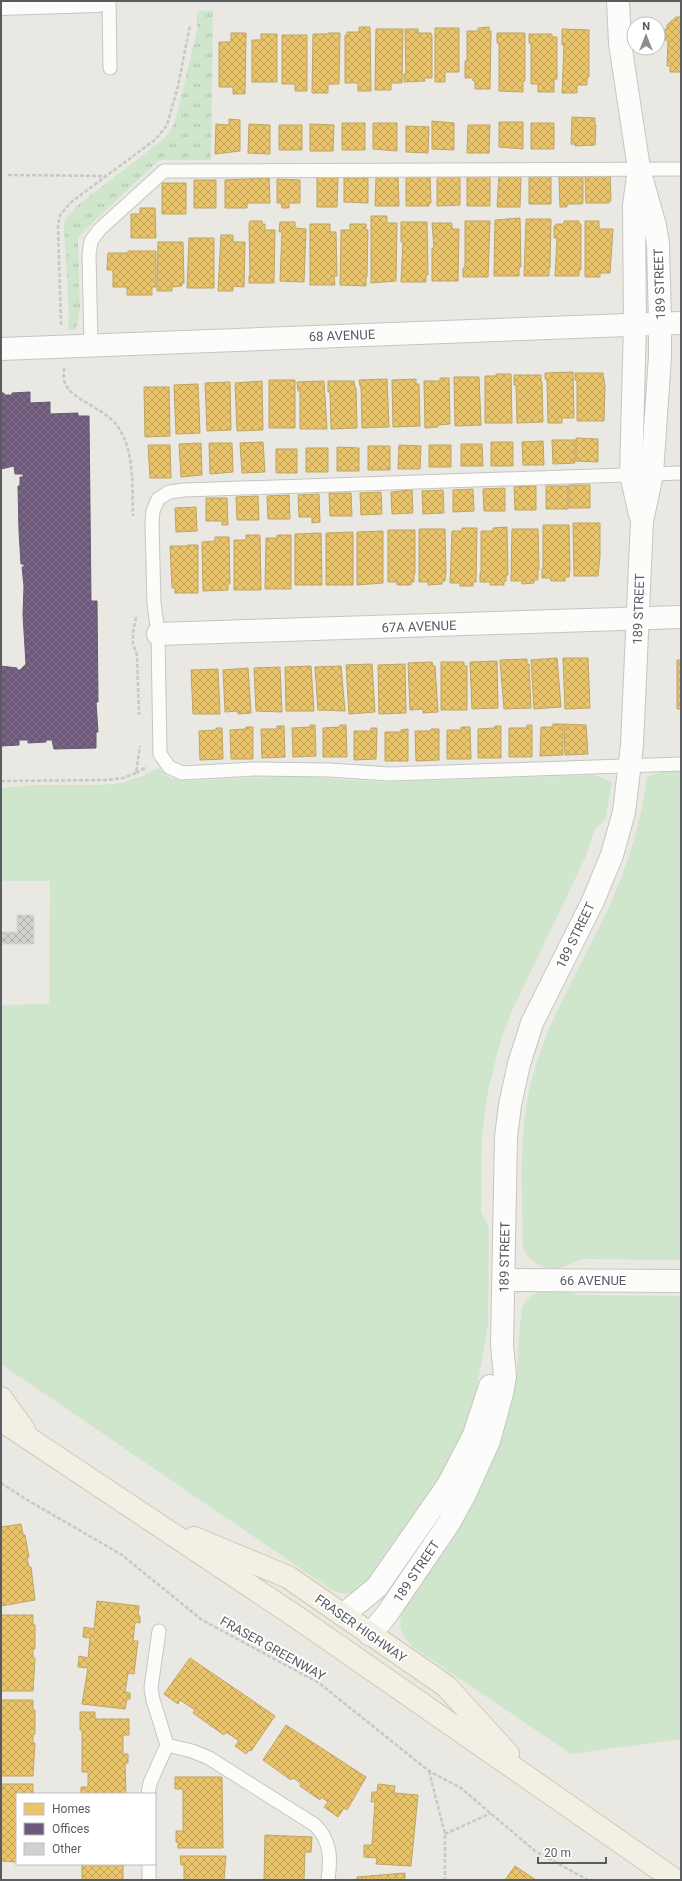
<svg xmlns="http://www.w3.org/2000/svg" width="682" height="1881" font-family="Roboto,sans-serif">
  <style>
    .grass { fill: #cfe6cc }
    .park { fill: url(#park-tufts) }
    .homes { fill: url(#homes-cross-hatch); stroke: #bea567 }
    .offices { fill: url(#offices-cross-hatch); stroke: #675a72 }
    .building { fill: url(#building-cross-hatch); stroke: #d8d6d1 }
    .lines { fill: none; stroke-linecap: round; stroke-linejoin: round }
    .service-casing { stroke: #c5c5c3; stroke-width: 15 }
    .minor-casing { stroke: #c5c5c3; stroke-width: 24 }
    .tertiary-casing { stroke: #c5c5c3; stroke-width: 24 }
    .primary-casing { stroke: #d2c8af; stroke-width: 24 }
    .path { stroke: #c4cac6; stroke-width: 2.5; stroke-dasharray: 4 2; stroke-linecap: butt }
    .service { stroke: #fcfcfb; stroke-width: 13 }
    .minor { stroke: #fcfcfb; stroke-width: 22 }
    .tertiary { stroke: #fcfcfb; stroke-width: 22 }
    .primary { stroke: #f2f0e5; stroke-width: 22 }
    .labels { text-anchor: middle; stroke-width: 4; stroke-linejoin: round; paint-order: stroke }
    .street-label { font-size: 13px; fill: #585c61; stroke: #fff }
  </style>
  <defs>
    <pattern id="park-tufts" width="24" height="20" patternUnits="userSpaceOnUse"><rect width="24" height="20" fill="#cfe6cc"/><path d="M3 7l-1-3M5 7V3M7 7l1-3M15 17l-1-3M17 17v-4M19 17l1-3" fill="none" stroke="#abbea9"/></pattern>
    <pattern id="homes-cross-hatch" width="8" height="8" patternUnits="userSpaceOnUse"><rect width="8" height="8" fill="#e9c46a"/><path d="M0 0l8 8M0 8l8-8" fill="none" stroke="#c0a25b"/></pattern>
    <pattern id="offices-cross-hatch" width="8" height="8" patternUnits="userSpaceOnUse"><rect width="8" height="8" fill="#6d597a"/><path d="M0 0l8 8M0 8l8-8" fill="none" stroke="#80708b"/></pattern>
    <pattern id="building-cross-hatch" width="8" height="8" patternUnits="userSpaceOnUse"><rect width="8" height="8" fill="#d2d1cd"/><path d="M0 0l8 8M0 8l8-8" fill="none" stroke="#adadaa"/></pattern>
  </defs>
  <rect width="100%" height="100%" fill="#e9e8e2"/>
  <path class="grass" d="M158 768 170 778 185 781 290 776 385 782 594 775 612 782 605 819 594 831 586 856 512 1011 501 1039 488 1091 482 1135 481 1204V1212L489 1228 488 1325 476 1393 465 1428 436 1487 374 1579 354 1594 340 1593 332 1590 1 1364V1005L49 1004 50 881H1V788L34 785H101L122 783 140 777Z
    M664 771H681V1260L583 1259C574 1260 568 1267 559 1268 544 1271 529 1262 523 1248 522 1188 517 1123 536 1065 554 1007 586 957 611 902 629 862 641 821 647 777Z
    M547 1288 567 1289 577 1295 681 1296V1739L571 1754 416 1649C403 1639 397 1628 402 1611 450 1541 498 1476 514 1390 519 1363 518 1336 522 1309 527 1296 535 1292 547 1288Z"/>
  <path class="park" d="M213 10 211 160H159L82 233 78 239V245L80 307 76 329 68 330 69 313 64 227 65 220 77 206 165 138 173 126 178 111 197 29V11Z"/>
  <path class="homes" d="M676 17H681V72H670V66H667L668 40H665V29H667V25Z
    M359 27H370L371 91H358V83H345V35H347V32H359Z
    M489 27V31H491L490 89H475V81H473V78H465V61H467V31H478V28Z
    M435 28H459V72H445V82H435Z
    M376 29H403L402 83H391V90H375Z
    M405 29H418V33H431L432 36V78H424L425 81 404 82V74H406Z
    M562 29 589 30V77H587V85H577V93H562L564 45H562Z
    M231 33H246L245 94H233V87H219V42H231Z
    M328 33H340L339 84H328V93H312L313 34H328Z
    M497 33H525V81H523V92L499 91V43H497Z
    M261 34H277V82H252V40H261Z
    M529 34H552V37H557V79H554V92H538V84H531V43H529Z
    M282 35H307V91H295V84H282Z
    M572 117 595 118V125H596L595 145 575 146V144H571Z
    M229 119 240 120V151L215 154 216 124 229 125Z
    M432 121 454 123V150L432 149Z
    M499 122H523V149L499 147Z
    M342 123H365V150H342Z
    M373 123H397V151L373 149Z
    M531 123H554V149H531Z
    M249 124 270 125V154L248 153Z
    M310 124 334 125 333 151H310Z
    M279 125H302V150H279Z
    M468 125H490L489 153H467Z
    M406 126 429 127 428 153 406 152Z
    M610 172 611 200 609 203H586L585 175Z
    M408 174 430 176 431 203H429V206H406V178H408Z
    M457 174 458 176H460V205L437 206V179H438V176Z
    M490 174V206H467V177H469V175Z
    M499 175H521L520 207H497Z
    M561 175H583V202L582 204H567V207H560L559 177H561Z
    M320 176H335V178H338L337 207H317V177H320Z
    M377 176H398L399 206H375L376 178 378 177Z
    M529 176H551V204H529Z
    M269 178 270 203H247V208H225V180Z
    M344 178H368V203L344 202Z
    M277 179 300 180V203H289V208H282L281 203H277Z
    M194 180H216V208H194Z
    M162 183H186V214H162Z
    M140 208H155L156 238H131V214H140Z
    M371 216H387V223H397L396 281 371 283Z
    M520 218 521 267H519V276H494L495 220Z
    M526 219H551L550 268H549V276H524Z
    M250 221H262V224H265V230H275L274 283H249V276H250L249 224Z
    M465 221H490L488 277H463V268H465Z
    M564 221H579V224H581V270H579V276H555L557 238H554V226H556V224H564Z
    M585 221H599V229H613L610 273H600V277H585Z
    M280 222H295V228L306 229 304 282 280 281 282 232H279Z
    M401 222H427L428 275H426V282H401L403 242H401Z
    M432 223H452V229H459L458 281H432V248H434Z
    M310 224H330V232H336L337 276H334L335 285H310Z
    M350 224H366V230H368L367 277H366V286L340 285 341 230H350Z
    M221 235H233V242H245L244 287 233 286V291H218Z
    M189 238H214V288H187Z
    M158 242H183L184 283H182V286L172 287V291H157Z
    M128 251H156V287H152V295H127V287H113V270H107L108 253H128Z
    M573 372 574 418H562V423H548L547 379H545V373Z
    M575 373H603L605 386 604 421H577V380H575Z
    M496 374H511L512 423H485V376H496Z
    M514 375H541V382H542L543 422 517 423 516 385H514Z
    M454 377H479L481 425 455 426Z
    M440 378H449L450 424 438 425V427L425 428 424 381H440Z
    M387 379 389 427 362 428 361 386H360L359 380Z
    M416 379V384H419L420 426 393 427 392 380Z
    M269 380H295V428H269Z
    M262 381 263 430 237 431 235 383Z
    M324 381 327 429H300V391H298L297 382Z
    M328 381H354L355 388H356L357 428 331 429 330 392H328Z
    M230 382 231 430 207 431 205 383Z
    M198 384 200 433 176 434 174 385Z
    M144 387H169L170 436 145 437Z
    M576 438 598 439V462L576 461Z
    M552 440H575V463L553 464Z
    M543 441 544 465H523L522 442Z
    M263 442 265 472 242 473 240 443Z
    M491 442H513V466H491Z
    M201 443 202 475 181 477 179 444Z
    M209 443H232L233 472 210 474Z
    M461 444H482L483 466H461Z
    M148 445H170L171 478H150Z
    M399 445 421 446 420 469H398Z
    M429 445H451V467H429Z
    M368 446H390V470H368Z
    M337 447 359 448V471H337Z
    M306 448H328V472H306Z
    M276 449H297V473H276Z
    M569 485H590V508H569Z
    M536 486V510H515L514 487Z
    M546 486H568V509H546Z
    M505 488V511H484L483 489Z
    M473 489 474 511 453 512V490Z
    M412 490 413 513 392 514 391 492Z
    M443 490 444 513 423 514 422 491Z
    M381 492 382 514 361 515 360 493Z
    M329 493H351L352 516H330Z
    M319 494 320 522 312 523V517H299L298 495Z
    M289 495 290 519H268L267 496Z
    M258 496 259 520H237L236 497Z
    M206 498H227L228 525H222V521H206Z
    M196 507 197 531 176 532 175 508Z
    M573 523H600V556L598 576H574Z
    M543 525H569L570 570 569 577H565V581H551L550 578H542V569H543Z
    M507 527 508 575H506V581H504V585H490V582H480V573H481V531H493V528Z
    M462 528H477L476 582H473V586H460V583H450L452 531H462Z
    M419 529H445L446 571 445 581H442V584L428 585V582H419Z
    M512 529H538L539 570H538V580H534V583L522 584V581H511Z
    M388 530H415V574H414V582H411V585H397V582H388Z
    M383 531V583L357 585V532Z
    M353 532V585H326V533Z
    M321 533 322 585H295V534Z
    M246 535H260L261 590H234V540H246Z
    M277 535H291V589H265L266 538H277Z
    M215 537H229L230 584H228V590L203 591 202 542 215 541Z
    M188 545H198V593H175V588H172L170 546H188Z
    M557 658 561 707 534 709 531 660Z
    M563 658H588L590 708 565 709Z
    M527 659V664H529L531 708 504 709 500 660Z
    M677 660H681V709H677Z
    M497 661 498 708 472 709 470 662Z
    M432 662 433 666H435L438 712 423 713V709L410 710 408 663Z
    M441 662H464V666H467V710H441Z
    M372 664 375 712 349 714 346 665Z
    M405 664 406 713 379 714 378 665Z
    M311 666 314 711H286L285 667Z
    M341 666 345 711 318 710 315 667Z
    M280 667 282 712 256 711 254 668Z
    M248 668 251 713 238 714V711L225 712 223 670Z
    M218 669 220 714H193L191 670Z
    M553 724H563V755L540 756 541 727H553Z
    M564 724 586 725 588 754 565 755Z
    M310 725H315L316 756 293 757 292 728 310 727Z
    M340 725H346L347 757H323V728L340 727Z
    M527 725H532V757H509V728H527Z
    M277 726H284L285 757 262 758 261 729H277Z
    M495 726H501V758H478V729L495 728Z
    M246 727H253V759H231L230 730 246 729Z
    M461 727H470L471 759H447V730H461Z
    M216 728H222L223 759 200 760 199 731 216 730Z
    M371 728H377L376 759 354 760V731H371Z
    M408 729V761H385V732H401V730Z
    M431 729H439V760L416 761 415 731H431Z
    M21 1524 23 1535H25L29 1557 27 1558 29 1567H31L35 1600 1 1606V1527Z
    M97 1601 139 1606 138 1615 140 1616V1623L135 1622 133 1641H138L134 1674 128 1673 125 1692 130 1693V1699H127L125 1709 82 1704 88 1668 78 1667 79 1656 88 1658 90 1638 83 1637 84 1627 94 1629Z
    M1 1615H33V1625H35V1649H33V1658H35L33 1691H1Z
    M190 1658 275 1716 251 1751 249 1750 246 1754 235 1746 239 1741 226 1732 224 1735 193 1713 195 1710 180 1700 178 1704 164 1694Z
    M1 1700H33V1710H35V1734H33V1743H35L33 1776H1Z
    M80 1712H95V1719H129V1735H123V1754H128V1763H125L126 1794H81V1787H88V1772H82V1730H80Z
    M286 1725 366 1777 347 1810 344 1808 338 1817 324 1807 328 1802 321 1797 320 1800 300 1786 301 1783 293 1778 291 1780 263 1760Z
    M175 1777H222L223 1848H178V1842H176V1831H183V1789H175Z
    M1 1784H33V1794H17V1862L1 1861Z
    M378 1784 395 1786 394 1793 418 1795 411 1866 376 1864 377 1858 364 1857V1845H372L375 1802H371L372 1792H377Z
    M265 1835 312 1837 311 1852H305L304 1880H264Z
    M180 1856H226L224 1880H184V1865H181Z
    M82 1864H129L123 1865V1880H82Z
    M515 1866 536 1880H505Z
    M405 1873V1880H357V1877Z"/>
  <path class="offices" d="M30 392V403L50 402V414L78 413V416H89L91 601H97L98 702H96L98 732H96V748L54 749 52 740H46V742L28 743V740H19V745L1 746V666L17 668V670H20L26 664 23 615 24 586 22 567H24V564H21L19 531 18 486H20V477H23V474H15L14 466 1 469V393H4V395H12V393Z"/>
  <path class="building" d="M17 915H34V944H1V932H17Z"/>
  <g class="lines">
    <g class="service-casing">
      <path id="service" d="M109 1 110 68
        M91 345 89 255 91 241 100 229 164 171 681 169
        M681 473 185 490 169 492 158 499 153 511 152 524 154 603 158 634 160 754 169 767 182 773 255 769 329 770 390 774 681 764
        M167 1745 192 1751 209 1758 315 1825C331 1841 331 1858 328 1880
        M148 1794 150 1783 167 1745 153 1700 151 1688 159 1631
        M149 1864V1880"/>
    </g>
    <g class="minor-casing">
      <path id="minor" d="M618 1 620 43 639 169 655 226 658 244 660 324
        M1 4 98 1
        M635 324 634 205 638 176
        M158 634 681 617
        M504 1280 681 1281"/>
    </g>
    <g class="tertiary-casing">
      <path id="tertiary" d="M635 324 631 475 640 514
        M1 349 681 323
        M343 1615 377 1587 448 1485 474 1435 490 1386
        M370 1635 387 1614 449 1523 465 1494 489 1441 502 1393 505 1376 502 1345 506 1137 510 1105 519 1064 532 1023 593 901 612 855 624 812 632 745 642 521 652 474 660 356V324"/>
    </g>
    <g class="primary-casing">
      <path id="primary" d="M1 1398 24 1430
        M1 1420 295 1616 675 1880
        M194 1538 288 1577 446 1686 508 1754"/>
    </g>
    <path class="path" d="M8 175 107 176
      M61 325 58 226 60 215 70 203 156 139 167 125 178 86 190 25
      M64 368C64 373 63 379 65 383 71 400 107 409 118 427 135 452 132 487 133 516
      M136 617 133 632V644L137 655 139 715
      M136 773 147 767
      M1 781 106 780 123 778 136 773 140 746
      M1 1483 24 1498 122 1555 202 1620 319 1683 429 1771 461 1788 535 1851 588 1880
      M429 1771 445 1834V1880
      M445 1834 491 1813"/>
    <use href="#service" class="service"/>
    <use href="#minor" class="minor"/>
    <use href="#tertiary" class="tertiary"/>
    <use href="#primary" class="primary"/>
  </g>
  <g class="labels">
    <g class="street-label">
      <text transform="translate(659 284) rotate(-92)" y="5">189 STREET</text>
      <text transform="translate(342 335) rotate(-2)" y="5">68 AVENUE</text>
      <text transform="translate(638 609) rotate(-88)" y="5">189 STREET</text>
      <text transform="translate(419 626) rotate(-2)" y="5">67A AVENUE</text>
      <text transform="translate(575 935) rotate(-64)" y="5">189 STREET</text>
      <text transform="translate(504 1257) rotate(-89)" y="5">189 STREET</text>
      <text x="593" y="1285">66 AVENUE</text>
      <text transform="translate(416 1571) rotate(-56)" y="5">189 STREET</text>
      <text transform="translate(361 1628) rotate(35)" y="5">FRASER HIGHWAY</text>
      <text transform="translate(273 1648) rotate(29)" y="5">FRASER GREENWAY</text>
    </g>
  </g>
  <rect width="682" height="1881" fill="none" stroke="#585c61" stroke-width="4"/>
  <rect x="16" y="1793" width="140" height="72" fill="#ffffff" stroke="#bcbec0"/>
  <rect x="24" y="1803" width="20" height="12" fill="#e9c46a" stroke="#bcbec0"/>
  <text x="52" y="1813" font-size="12" fill="#585c61">Homes</text>
  <rect x="24" y="1823" width="20" height="12" fill="#6d597a" stroke="#bcbec0"/>
  <text x="52" y="1833" font-size="12" fill="#585c61">Offices</text>
  <rect x="24" y="1843" width="20" height="12" fill="#d2d1cd" stroke="#bcbec0"/>
  <text x="52" y="1853" font-size="12" fill="#585c61">Other</text>
  <g transform="translate(646 36)"><circle r="19" fill="#ffffff" stroke="#bcbec0"/>
  <path d="M0-3L7 15L0 10L-7 15Z" fill="#8b8d8e"/>
  <text y="-6" font-size="11" font-weight="bold" text-anchor="middle" fill="#585c61">N</text>
  </g>
  <path d="M538 1857v6h68v-6" fill="none" stroke="#585c61" stroke-width="2"/>
  <text x="544" y="1857" font-size="12" fill="#585c61" stroke="#ffffff" stroke-width="3" paint-order="stroke">20 m</text>
</svg>
